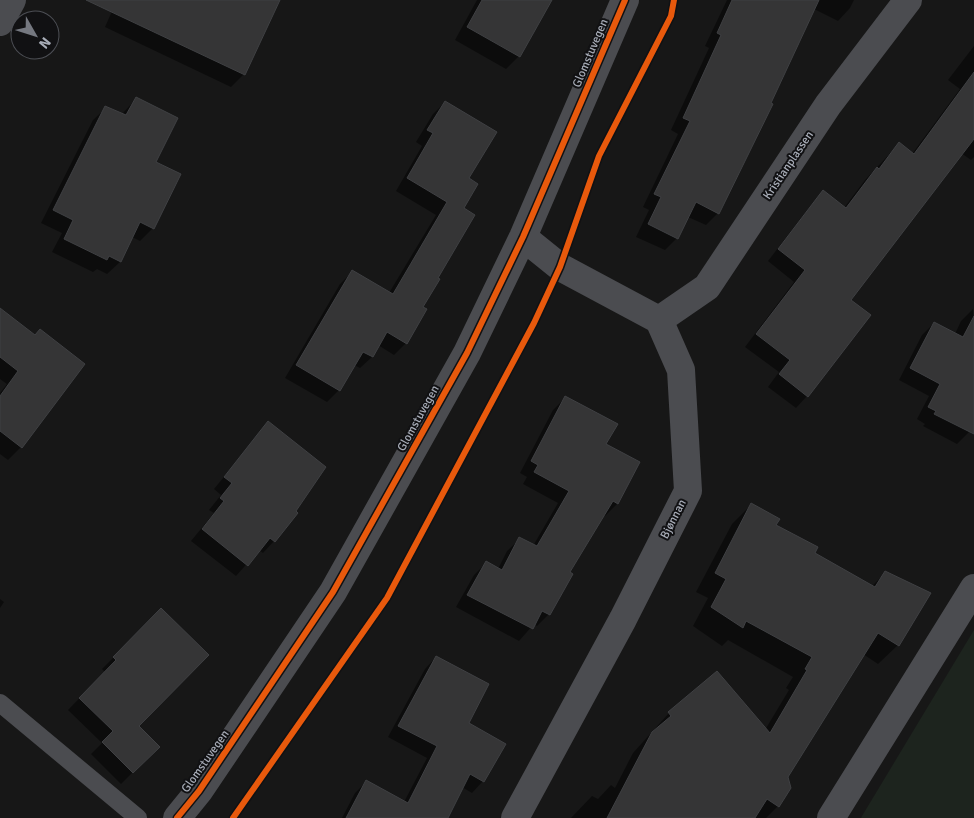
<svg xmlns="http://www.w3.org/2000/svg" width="974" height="818" font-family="Signika,sans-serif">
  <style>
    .green { fill: #1d241e }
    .shadow { fill: #0007 }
    .building { fill: #353536; stroke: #3f4043 }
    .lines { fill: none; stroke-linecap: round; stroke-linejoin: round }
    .service { stroke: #4b4c50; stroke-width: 18 }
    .minor { stroke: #4b4c50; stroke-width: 28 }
    .cycleway-casing { stroke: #111113; stroke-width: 9 }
    .cycleway { stroke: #e8590c; stroke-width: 6 }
    .labels { text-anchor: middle; stroke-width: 4; stroke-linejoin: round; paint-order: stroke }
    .street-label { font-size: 12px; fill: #a8adb8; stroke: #111113 }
  </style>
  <rect width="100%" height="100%" fill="#171717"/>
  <path class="green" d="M974 630V818H861L862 816Z"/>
  <path class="shadow" d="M117 0H278L244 74 231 87 105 27Z
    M477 0H551L519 56 506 69 455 40Z
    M727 0H854L850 8 838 21 814 9 718 213 706 225 688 217 677 238 665 250 636 237 649 210 643 207 678 134 671 130 709 48 705 46Z
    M974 46V157L971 160 961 153 849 300 807 396 796 408 768 387 779 372 745 347 794 282 768 261 812 204 823 192 844 208 865 180 899 144 912 154 960 89 948 80Z
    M136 99 154 162 153 228 140 241 132 237 120 262 107 274 97 269 93 272 52 252 62 233 41 223 93 120 106 108 122 114Z
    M445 102 467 178 462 209 436 278 406 343 394 355 378 345 372 357 360 368 354 365 339 390 327 402 285 378 340 284 352 272 389 293 436 215 396 191 422 146 416 142 433 114Z
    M973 309 974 422 969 432 957 444 923 426 925 424 917 419 929 396 899 380 922 335 934 323 955 334 961 321Z
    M0 324 35 336 84 364 21 447 8 460 0 454V393L7 384 0 379Z
    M565 398 604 445 639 463 617 504 605 516 603 515 568 573 549 614 537 626 534 624 519 641 456 607 474 575 486 563 498 569 507 551 520 539 533 546 558 503 523 484 527 477 520 473 553 410Z
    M268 423 274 541 263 553 259 550 236 576 191 541 214 513 209 510 221 495 214 489Z
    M751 505 813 554 872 586 885 573 898 645 878 664 863 654 787 776 778 806 766 818H571L592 796 598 799 611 785 615 788 633 753 669 713 765 730 789 690 786 688 793 677 728 640 722 646 693 626 708 598 696 592 732 524Z
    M0 599 4 602 0 608Z
    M161 610 137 726 158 747 121 784 91 754 102 743 68 710 105 672 102 669Z
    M436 657 467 724 483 781 472 793 462 787 446 818H342L355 793 366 782 404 802 427 758 388 737 425 669Z"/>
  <path class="building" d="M86 0H280L245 75Z
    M482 0H552L520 57 467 27Z
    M732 0H819L771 103 773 104 719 214 696 202 678 239 648 224 661 197 654 194 690 121 683 118 721 35 717 33Z
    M974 72V139L851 300 871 315 808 397 779 374 790 360 756 334 805 270 778 249 823 190 846 208 877 167 879 169 899 142 914 154Z
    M136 97 178 118 156 162 181 174 154 229 140 222 121 262 109 256 107 260 64 239 73 220 53 210 105 106 126 115Z
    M445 101 497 132 469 178 478 184 464 208 475 215 438 278 440 279 423 307 427 309 407 344 387 332 373 357 363 352 340 391 296 365 352 270 393 294 447 202 407 178 433 133 427 130Z
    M0 308 35 335 40 329 85 364 22 448 0 431V396L18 371 0 357Z
    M974 316V434L934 414 936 411 928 407 940 384 910 368 934 322 963 337Z
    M565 396 618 424 606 444 640 462 618 504 613 501 570 572 573 574 550 615 542 611 533 629 467 595 486 561 502 570 519 537 537 546 569 491 534 472 538 465 531 461Z
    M268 421 326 467 296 511 298 513 275 542 270 538 248 566 202 529 224 501 220 498 232 483 224 477Z
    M751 503 780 519 776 525 818 547 815 553 875 587 885 571 931 593 899 646 878 633 788 777 791 788 779 807 767 799 755 818H607L652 732 671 716 668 712 717 671 770 733 807 670 805 669 812 657 746 621 743 628 711 607 726 579 715 573Z
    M161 608 209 655 139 726 160 747 133 773 102 742 113 731 79 698 116 660 113 657Z
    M436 656 489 684 469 723 506 744 484 782 470 774 448 818H346L366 780 408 803 437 746 398 726Z"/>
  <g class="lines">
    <path class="service" d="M0 703 138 818"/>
    <path class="minor" d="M0 22 12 0
      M659 320 707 287 828 105 908 0
      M177 818 199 791 333 592 467 353 523 237 625 0
      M515 818 623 619 688 491 681 370 659 320 560 267 523 237
      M831 818 974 588"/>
    <g class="cycleway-casing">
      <path id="cycleway" d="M177 818 199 791 333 592 467 353 523 237 625 0
        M233 818 387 598 534 323 560 267 599 156 671 16 674 0"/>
    </g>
    <use href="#cycleway" class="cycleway"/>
  </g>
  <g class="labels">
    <g class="street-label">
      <text transform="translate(590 53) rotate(-67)" y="4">Glomstuvegen</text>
      <text transform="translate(788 165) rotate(-56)" y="4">Kristianplassen</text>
      <text transform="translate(418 418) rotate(-61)" y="4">Glomstuvegen</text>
      <text transform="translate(673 519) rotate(-63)" y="4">Bjønnan</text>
      <text transform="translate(205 761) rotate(-55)" y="4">Glomstuvegen</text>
    </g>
  </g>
  <g transform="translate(35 35) rotate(129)"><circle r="24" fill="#111113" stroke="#4d4f55"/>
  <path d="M0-4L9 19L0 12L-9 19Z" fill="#757880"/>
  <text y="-8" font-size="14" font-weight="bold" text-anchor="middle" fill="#a8adb8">N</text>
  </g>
</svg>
